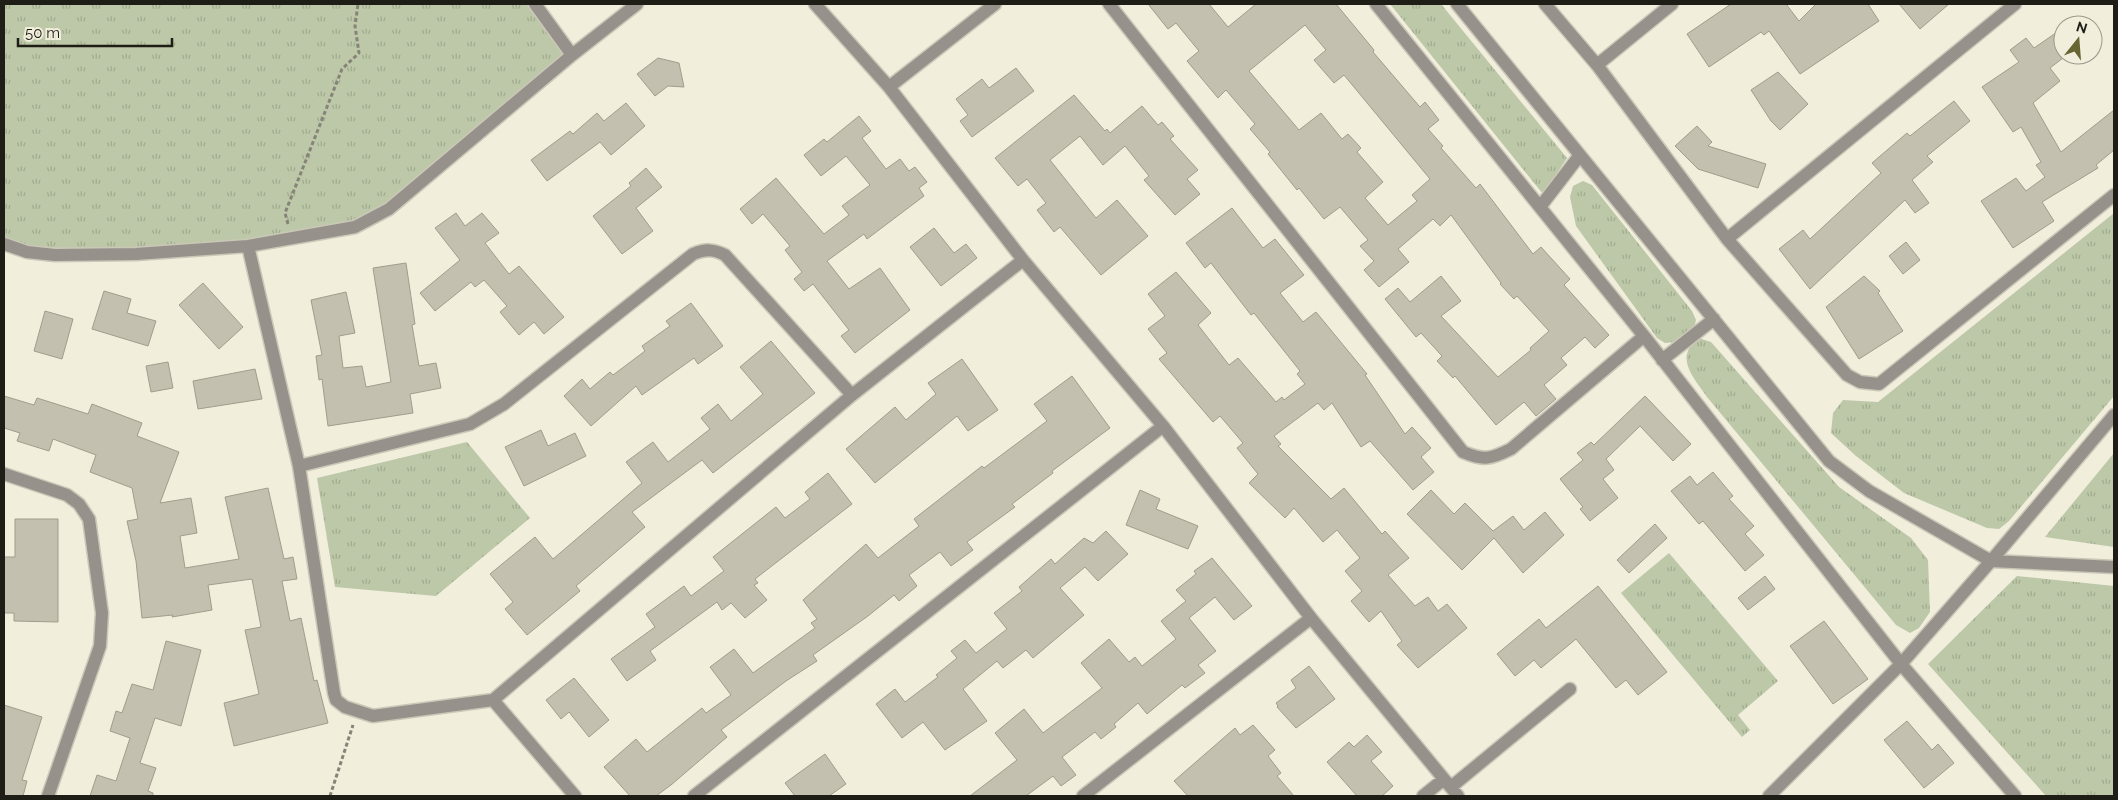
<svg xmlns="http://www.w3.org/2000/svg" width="2118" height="800" font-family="Raleway,sans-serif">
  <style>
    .grass { fill: url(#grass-tufts) }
    .building { fill: #c3c0af; stroke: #a19d8d; fill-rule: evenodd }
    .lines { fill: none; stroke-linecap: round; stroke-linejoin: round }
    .minor-casing { stroke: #cbc8b8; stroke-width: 15 }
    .path { stroke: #868478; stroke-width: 3; stroke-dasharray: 4 2.5; stroke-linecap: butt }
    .minor { stroke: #96918b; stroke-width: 12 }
  </style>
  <defs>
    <pattern id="grass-tufts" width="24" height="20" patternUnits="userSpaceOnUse" patternTransform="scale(1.25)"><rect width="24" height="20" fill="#bcc8a7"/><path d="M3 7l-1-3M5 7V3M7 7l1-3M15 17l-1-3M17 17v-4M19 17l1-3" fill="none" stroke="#a1ab8f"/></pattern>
  </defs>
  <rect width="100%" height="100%" fill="#f1eedc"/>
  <path class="grass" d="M4 4H527L567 54 387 206 354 222 247 241 134 250 28 247 4 240Z
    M1390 4H1441L1567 158 1543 194Z
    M1583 181 1592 185 1692 311 1696 320 1693 332 1674 342 1665 343 1657 338 1576 226 1570 197 1573 186Z
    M2114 213V396L2009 521 1999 529 1987 528 1904 493 1856 456 1831 433 1833 413 1843 400 1878 402Z
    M1699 338 1711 342 1839 487 1911 538 1928 560 1930 612 1919 628 1910 633 1896 625 1707 397C1694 378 1673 357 1699 338Z
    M467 442 530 518 436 596 335 587 317 478Z
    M2114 453V547L2045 537Z
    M1669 553 1778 681 1738 715 1750 730 1742 737 1621 593Z
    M2017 576 2114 586V796H2046L1928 664Z"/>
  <path class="building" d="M1148 4H1209L1228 27 1256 4H1336L1374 50 1373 52 1420 107 1425 102 1439 120 1428 129 1443 146 1441 148 1476 188 1480 184 1533 254 1541 247 1570 279 1564 285 1609 335 1595 348 1585 337 1561 358 1567 365 1544 385 1556 399 1536 416 1524 402 1496 425 1455 376 1453 378 1437 361 1442 356 1421 333 1416 337 1385 299 1398 288 1410 302 1441 276 1461 301 1441 316 1498 377 1531 350 1530 348 1549 331 1517 296 1514 299 1500 284 1501 283 1451 215 1440 226 1433 219 1398 249 1409 262 1379 287 1364 270 1374 261 1360 246 1368 240 1340 207 1324 219 1299 188 1297 190 1268 154 1270 152 1250 129 1255 124 1226 90 1218 98 1187 61 1199 51 1176 23 1168 29ZM1305 25 1326 50 1314 60 1334 83 1344 75 1430 179 1412 195 1417 201 1388 225 1365 198 1383 182 1357 152 1361 148 1348 134 1342 139 1321 113 1299 130 1249 71Z
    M1731 4H1786L1799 21 1816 4H1868L1879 21 1800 74 1769 31 1764 35 1761 32 1709 67 1687 34Z
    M1899 4H1949L1920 29Z
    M2063 28V58L2050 68 2060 81 2033 103 2061 152 2114 110V150L2096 165 2098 168 2042 202 2054 221 2013 248 1981 201 2016 178 2026 191 2045 177 2036 165 2041 162 2021 127 2013 132 1982 87 2019 62 2010 50 2026 38 2034 48Z
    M658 58 679 63 684 87 668 86 655 96 637 74Z
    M1016 68 1034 91 972 137 960 121 968 115 956 99 982 79 989 88Z
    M1778 72 1808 104 1780 130 1771 121 1751 90Z
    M1074 95 1105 131 1107 129 1110 133 1142 106 1158 125 1162 122 1174 136 1170 139 1198 170 1187 179 1200 194 1175 215 1144 180 1149 176 1125 146 1103 165 1080 136 1050 160 1096 218 1117 200 1148 236 1101 275 1060 227 1054 232 1037 210 1046 203 1027 179 1018 186 995 158Z
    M1954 101 1970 121 1927 156 1933 162 1912 180 1929 203 1915 213 1905 200 1810 289 1779 249 1803 230 1810 239 1881 173 1872 163 1907 133 1910 136Z
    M626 103 645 126 611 155 600 142 547 181 531 160 570 131 573 134 597 113 604 121Z
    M859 116 871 131 862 138 886 169 900 159 909 171 915 167 927 182 919 188 924 196 867 239 864 234 827 261 849 289 880 268 910 310 855 353 841 336 849 330 813 284 804 291 794 279 802 272 785 250 790 246 763 214 752 224 740 209 776 178 824 234 849 215 842 206 870 185 846 156 821 176 804 155 824 139 827 142Z
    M1697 126 1712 142 1708 146 1766 164 1758 188 1698 169 1675 146Z
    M646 168 662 187 636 208 653 231 622 254 593 216 631 186 629 183Z
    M1232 208 1263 248 1275 239 1304 275 1280 293 1303 322 1316 312 1367 374 1365 375 1405 434 1412 427 1431 448 1421 457 1434 472 1413 490 1370 441 1361 447 1332 403 1324 410 1318 403 1274 436 1281 444 1278 446 1331 499 1344 488 1382 534 1385 531 1409 558 1388 575 1415 606 1428 597 1438 611 1447 604 1467 628 1418 668 1397 645 1402 641 1381 611 1369 622 1351 601 1362 591 1345 571 1360 558 1337 530 1323 542 1294 508 1285 518 1249 483 1258 474 1237 448 1243 443 1220 416 1213 422 1159 359 1167 353 1148 329 1165 316 1148 294 1176 272 1211 313 1198 325 1229 365 1238 358 1276 402 1282 397 1284 400 1305 384 1297 374 1300 371 1254 313 1251 315 1211 263 1205 268 1186 243Z
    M456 213 465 226 482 213 499 233 485 243 509 274 519 266 564 317 544 334 534 322 519 335 500 312 507 306 484 280 475 287 471 282 435 311 420 293 460 260 435 228Z
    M934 228 954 253 966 244 977 258 941 286 910 247Z
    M1906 242 1920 260 1903 274 1889 256Z
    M406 263 415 324 412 325 419 366 436 363 441 388 410 394 413 413 328 426 322 379 319 380 316 356 322 355 311 300 346 292 355 333 339 336 343 368 362 366 366 387 391 382 373 268Z
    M1864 276 1880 291 1878 293 1903 331 1859 359 1826 307Z
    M203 283 243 327 219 349 179 305Z
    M104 291 131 299 127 313 156 321 148 346 92 329Z
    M691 303 723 346 698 364 694 358 642 395 636 386 591 426 564 396 582 379 590 389 610 372 613 375 645 351 642 346 670 326 666 321Z
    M45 311 73 319 62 359 34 351Z
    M771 341 815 393 713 473 702 460 632 512 645 527 576 586 580 591 527 635 505 609 513 602 490 574 535 537 553 559 642 483 626 462 653 442 668 462 710 429 701 418 718 404 731 421 763 394 740 367Z
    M962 359 998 410 968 431 957 416 875 483 846 449 895 407 906 420 936 394 928 383Z
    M168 362 173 388 151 392 146 366Z
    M255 369 262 399 198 409 193 381Z
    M1072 376 1110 428 1052 471 1053 473 1012 504 1015 507 967 542 973 550 951 566 940 552 909 575 917 586 899 601 894 595 868 616 813 655 817 661 786 681 721 730 727 737 671 785 656 796H630L604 767 636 739 647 752 702 708 706 713 731 695 710 667 734 649 753 673 815 628 811 623 817 619 803 600 866 544 878 558 919 526 914 519 982 466 984 468 1047 421 1034 404Z
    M4 396 34 405 37 398 88 414 92 404 142 423 137 436 179 452 160 503 191 498 197 533 180 536 185 568 239 559 225 497 268 488 284 559 293 557 297 579 282 581 290 621 301 618 314 681 317 680 328 723 234 746 224 703 259 694 245 630 261 627 252 579 208 585 212 610 172 617 173 615 142 618 136 561 127 521 138 519 132 488 90 472 96 455 53 439 49 451 17 441 20 433 4 428Z
    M1645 396 1691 444 1673 461 1640 426 1606 459 1614 470 1603 479 1618 498 1590 521 1580 509 1583 507 1560 479 1583 460 1577 453 1591 442 1594 445Z
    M541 430 548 446 575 433 586 456 524 486 505 447Z
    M1713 472 1733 496 1729 499 1754 526 1745 534 1764 555 1745 571 1703 521 1699 524 1671 491 1690 476 1697 485Z
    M828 473 852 504 755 579 758 583 754 585 767 600 745 618 731 603 722 610 717 602 650 651 656 660 627 681 611 659 655 627 646 614 684 586 691 596 724 571 713 557 776 507 785 518 810 499 805 492Z
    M1140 490 1160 499 1156 509 1198 526 1188 549 1126 525Z
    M1431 490 1454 514 1465 503 1493 531 1513 516 1524 530 1545 512 1564 535 1523 573 1494 538 1462 570 1407 514Z
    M15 519H58V622L14 621V613H4V557H15Z
    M1655 524 1667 538 1629 573 1617 560Z
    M1106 531 1128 554 1098 581 1085 567 1060 588 1084 615 1033 658 1026 650 1003 668 997 661 963 689 987 721 945 750 923 722 902 738 876 704 895 689 905 702 938 677 936 675 957 658 951 651 965 640 976 653 1007 629 994 613 1022 591 1019 587 1051 559 1055 564 1084 538 1093 543Z
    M1212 558 1252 606 1234 620 1215 597 1189 618 1216 651 1198 665 1205 673 1185 688 1182 685 1147 714 1138 703 1114 724 1116 727 1101 739 1095 732 1062 757 1076 775 1061 786 1053 776 1026 796H970L1017 760 995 733 1024 709 1043 733 1102 688 1081 663 1109 639 1129 662 1135 657 1142 666 1176 639 1161 621 1186 601 1176 590 1196 574 1194 571Z
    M1765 576 1775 589 1748 610 1738 598Z
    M1598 586 1667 672 1638 695 1626 680 1616 688 1576 639 1541 668 1534 660 1515 676 1497 654 1539 619 1546 628Z
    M1824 621 1868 679 1833 704 1790 646Z
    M166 641 201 650 181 726 155 718 140 763 156 768 148 791 153 793V796H90L97 775 116 781 130 738 110 731 116 711 122 713 132 684 153 690Z
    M1309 666 1335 699 1296 728 1277 707 1278 706 1276 703 1296 688 1291 680Z
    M574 678 609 720 589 737 569 712 561 719 546 700Z
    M4 705 42 717 22 780 27 781 23 796H4Z
    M1907 721 1932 750 1938 744 1954 763 1924 788 1884 740Z
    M1253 725 1275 750 1268 756 1281 773 1277 776 1294 796H1188L1174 781 1235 728 1240 735Z
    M1367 735 1382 752 1371 761 1393 786 1382 796H1357L1327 762 1349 742 1354 747Z
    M825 754 846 784 829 796H795L785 783Z"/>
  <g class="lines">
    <g class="minor-casing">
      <path id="minor" d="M535 4 572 55
        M815 4 889 87 1023 260 1163 426 1311 618 1458 796
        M1109 4 1463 452C1484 461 1491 459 1511 449L1644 336 1376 4
        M1457 4 1829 461 1869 491 1991 561 2114 567
        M1545 4 1597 65 1727 239 1847 375 1860 382 1879 384 2114 195
        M1597 65 1672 4
        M889 87 995 4
        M1540 207 1580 155
        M1727 239 2015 4
        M4 244 27 252 55 255 136 254 248 246 355 227 389 209 572 55 637 4
        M248 246 299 466 334 693 336 700 345 707 373 716 493 700 852 395 1023 260
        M1644 336 1901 664 2015 796
        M1662 360 1714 319
        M299 466 470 424 504 404 693 254C706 249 713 249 725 255L852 395
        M4 474 67 495 79 504 89 519 102 613 100 646 48 796
        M493 700 575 796
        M1451 787 1570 689
        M694 796 1163 426
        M1083 796 1311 618
        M1423 796 1444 779
        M1769 796 1901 664 1991 561 2114 415"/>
    </g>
    <path class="path" d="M288 224 285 213 342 69 359 53 355 26 358 4
      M330 796 353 725"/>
    <use href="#minor" class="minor"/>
  </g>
  <rect width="2118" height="800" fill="none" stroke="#1e1d16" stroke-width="10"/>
  <g transform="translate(2078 40) rotate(17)"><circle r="24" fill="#f1eedc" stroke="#9d9a8d"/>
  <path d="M0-4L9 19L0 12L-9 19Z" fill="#676532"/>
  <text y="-8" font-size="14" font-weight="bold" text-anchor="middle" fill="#1e1d16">N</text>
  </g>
  <path d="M18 38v8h154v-8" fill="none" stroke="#1e1d16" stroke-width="2.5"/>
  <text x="25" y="38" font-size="15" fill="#1e1d16" stroke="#f1eedc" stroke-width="4" paint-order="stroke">50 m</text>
</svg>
